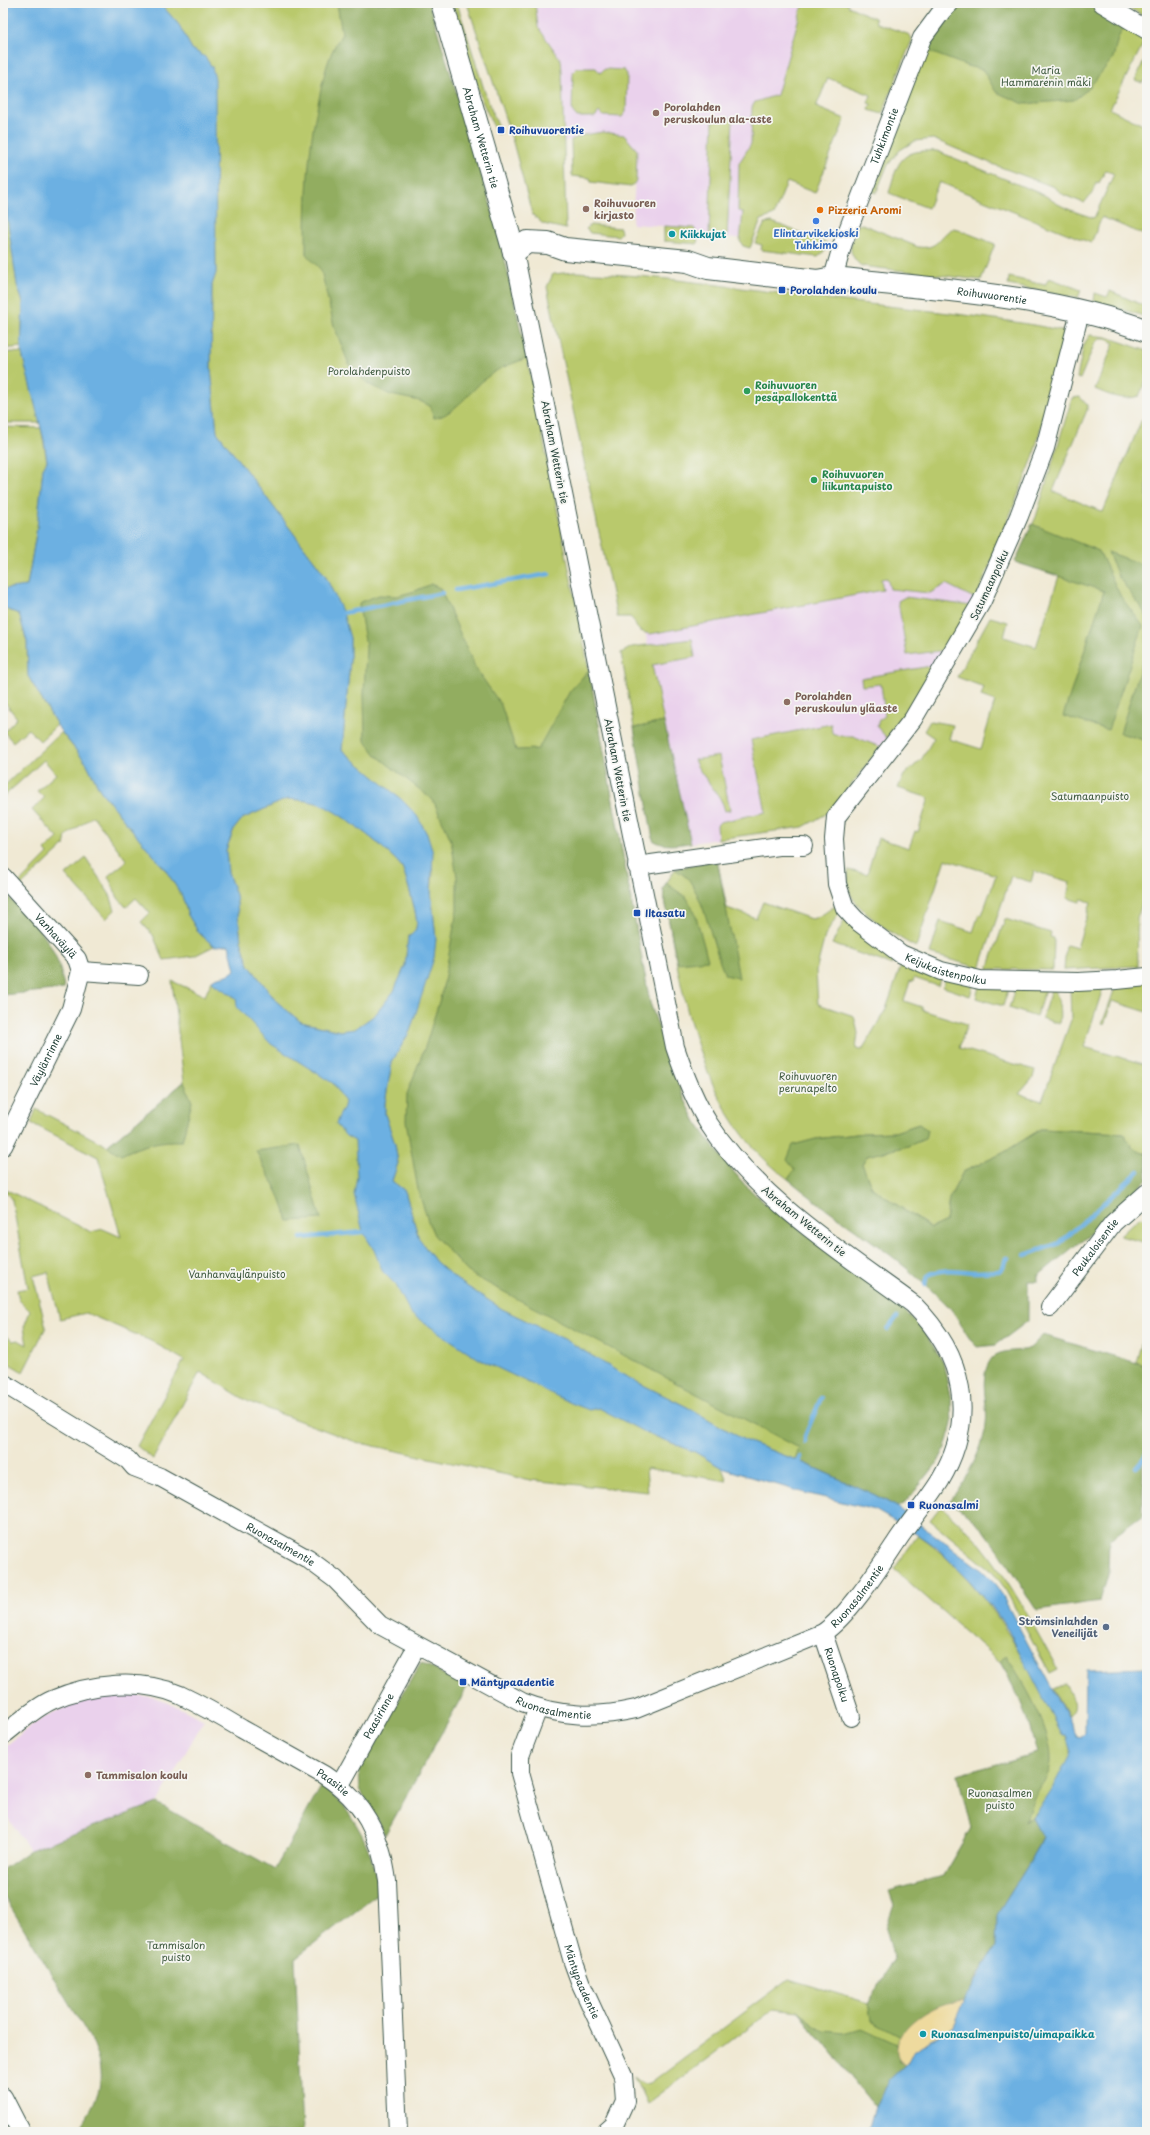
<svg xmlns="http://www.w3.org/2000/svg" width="1150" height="2135" font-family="'Playpen Sans',sans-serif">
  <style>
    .built { fill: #ead1ec }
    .green { fill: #b9c96c; stroke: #6c8350 }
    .forest { fill: #92ad60; stroke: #58754a }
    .sand { fill: #eeda9e; stroke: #868c69 }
    .water { fill: #6cb0e2; stroke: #46768b; fill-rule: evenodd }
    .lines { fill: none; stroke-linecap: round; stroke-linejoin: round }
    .stream { stroke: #6cb0e2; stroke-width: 4.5 }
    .minor-casing { stroke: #3e574c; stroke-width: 20 }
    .major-casing { stroke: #3e574c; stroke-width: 24 }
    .minor { stroke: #fff; stroke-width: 18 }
    .major { stroke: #fff; stroke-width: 22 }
    .education-dot { fill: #8d6e63; stroke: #f6f6f2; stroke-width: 1.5 }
    .transit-dot { fill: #1a4fb4; stroke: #f6f6f2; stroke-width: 1.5 }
    .food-dot { fill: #e8710a; stroke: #f6f6f2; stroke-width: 1.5 }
    .shop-dot { fill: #3f7fe0; stroke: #f6f6f2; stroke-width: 1.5 }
    .culture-dot { fill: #0f9aa8; stroke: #f6f6f2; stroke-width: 1.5 }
    .leisure-dot { fill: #2e9e5b; stroke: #f6f6f2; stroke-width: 1.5 }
    .service-dot { fill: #5c6f8a; stroke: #f6f6f2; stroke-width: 1.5 }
    .labels { text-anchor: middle; stroke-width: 3.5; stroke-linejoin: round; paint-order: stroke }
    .park-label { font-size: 10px; fill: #3e593f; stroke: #f6f6f2 }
    .education-label { font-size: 10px; font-weight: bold; fill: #785e54; stroke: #f6f6f2; text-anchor: start }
    .transit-label { font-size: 10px; font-weight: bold; fill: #164399; stroke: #f6f6f2; text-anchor: start }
    .street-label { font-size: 10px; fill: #1f3d34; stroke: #f6f6f2 }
    .food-label { font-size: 10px; font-weight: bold; fill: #c56008; stroke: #f6f6f2; text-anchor: start }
    .shop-label { font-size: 10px; font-weight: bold; fill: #366cbe; stroke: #f6f6f2 }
    .culture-label { font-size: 10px; font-weight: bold; fill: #0d838f; stroke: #f6f6f2; text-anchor: start }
    .leisure-label { font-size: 10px; font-weight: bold; fill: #27864d; stroke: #f6f6f2; text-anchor: start }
    .service-label { font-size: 10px; font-weight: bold; fill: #4e5e75; stroke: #f6f6f2; text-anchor: end }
  </style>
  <rect width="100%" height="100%" fill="#f6f6f2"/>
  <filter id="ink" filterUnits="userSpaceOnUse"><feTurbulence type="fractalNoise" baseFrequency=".025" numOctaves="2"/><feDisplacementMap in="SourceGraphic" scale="8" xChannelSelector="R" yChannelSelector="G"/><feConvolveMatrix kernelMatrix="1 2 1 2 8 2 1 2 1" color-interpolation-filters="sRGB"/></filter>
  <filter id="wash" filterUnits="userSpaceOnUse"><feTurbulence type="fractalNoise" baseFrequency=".012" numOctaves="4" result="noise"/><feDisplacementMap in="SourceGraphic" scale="16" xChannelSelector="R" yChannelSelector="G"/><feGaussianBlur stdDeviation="0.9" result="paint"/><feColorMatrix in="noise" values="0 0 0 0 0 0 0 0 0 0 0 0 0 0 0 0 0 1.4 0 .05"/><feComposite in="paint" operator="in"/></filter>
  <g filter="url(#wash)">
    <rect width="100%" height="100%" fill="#f0e9d4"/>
    <path class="built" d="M512 3H808L749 239 698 235 694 228 632 224 637 150 624 135 603 132 583 135 571 140 547 145Z
      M919 571 976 599 902 719 826 814 803 827 691 843 644 627Z
      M123 1694 152 1697 178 1707 204 1720 157 1803 30 1850 3 1811V1748L32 1725 52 1713 92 1698Z"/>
    <path class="green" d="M160 3H429L527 358 585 649 650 1003 683 1096 696 1122 710 1143 745 1185 768 1206 891 1297 921 1327 943 1362 951 1401 945 1448 938 1462 906 1502 897 1507 875 1495 799 1461 746 1441 687 1407 625 1376 566 1340 502 1309 457 1280 436 1262 419 1239 405 1191 392 1181 398 1163 395 1144 385 1114V1103L392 1062 410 1031 436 939 431 891 433 873 427 834 417 816 402 800 342 750 350 661V638L325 575 217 432 211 368 212 285 216 273 212 67 205 57 192 49 179 25Z
      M452 3H457L487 99 501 133 497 134 482 101Z
      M467 3H535L538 27 561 60 562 71 566 229 543 224 532 214 513 142Z
      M806 3H848V6L875 18 876 23 910 35 912 40 882 114 869 110 871 104 868 103 871 95 828 78 816 107 845 119 815 193 787 182 774 215 761 220 750 248 743 246 740 241 743 212 738 211 739 163 751 144 752 107 755 102 777 95 801 10Z
      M960 3H1091L1146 38 1110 109 1147 127V236L1102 217 1091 243 939 182 928 208 889 193C898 160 901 149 937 151L1046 196C1061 208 1076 212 1094 218L1114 174 1106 170 1099 183 1096 182 1094 191 1084 203 1064 195 1054 187 995 165 933 139 915 141 900 150 887 166 876 193 871 190 928 41Z
      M1121 3H1147V18Z
      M1147 55V82L1143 81 1142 83 1135 80Z
      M577 68H596L600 73 605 69 624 70 627 74 626 112 622 117 603 116 599 112 595 117H577L572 111 573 72Z
      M713 118H733L727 237 709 236Z
      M603 132 624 135 637 150 636 181 631 187 591 182 590 178 572 176 571 140 583 135Z
      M7 208 17 285 23 302 21 347 3 349V209Z
      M772 222 827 243V249L818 257 761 250 762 245 755 243 765 223Z
      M862 224 918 247C940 250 938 235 954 228L995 244 981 280 861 266C845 250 851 245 858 225Z
      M590 225 620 228 621 233 618 236 590 233 586 229Z
      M664 226 694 228 698 235 697 244 664 241Z
      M575 272C665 275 754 291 843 301 918 310 992 316 1065 331L1033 458 976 599 946 584 930 593 890 589 887 578 881 579 883 590 650 634C631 630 639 624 630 617H617L547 287 553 274Z
      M1009 277 1045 285 1049 278 1081 290 1078 298 1008 285Z
      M1110 291 1147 307V317L1094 301 1095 293 1107 297Z
      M1090 335 1107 337 1147 351V378L1139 396C1122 401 1111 396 1095 389L1114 343 1106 339H1099L1095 343 1080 379 1077 378 1084 344Z
      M12 352 22 353 40 423H3V353Z
      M1080 397 1087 405V410L1053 491 1103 512 1142 419 1147 421V888L1137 919 1138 966 1064 970 1066 945 1077 948 1091 902 1081 899 1080 902 1067 898 1070 882 1034 871 1031 882 1011 876 980 968 930 954 940 921 973 932 979 914 982 915 996 875 945 859 916 947C898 938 860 913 851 895 848 887 848 878 848 870L867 874 878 838 909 848 915 831 918 832 929 798 898 788 904 775 921 760 934 738 924 731 930 721 953 725 949 739 981 749 995 701 981 696 984 687 957 677 990 617 1008 622 1004 637 1036 647 1059 576 1015 562 1036 517 1072 398Z
      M3 427 41 428 47 461 43 468 37 528 27 586 3 589Z
      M905 597 972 606 947 650 907 655 898 601Z
      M3 608 19 614 27 642 28 676 57 725 40 741 28 729 13 742 4 732 17 718 3 700Z
      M692 639 695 657 652 665 664 722 634 728 621 653 632 647Z
      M937 665 902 719 887 738 877 727 879 720 885 716 881 684 862 686 861 678Z
      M831 724 832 733 840 736H853L880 747 838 802 826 814 814 821 803 827 718 839 717 825 720 822 766 812 751 740Z
      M61 732 87 764 100 790 122 818 165 869 182 896 188 915 199 933 214 946 194 956 164 960 153 935 141 922 150 913 136 898 126 907 118 898 108 876 127 861 93 816 66 836 64 846 22 885 20 882 48 854 45 850 58 838 32 810 44 798 37 791 56 774 44 760 3 797V787Z
      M719 756 730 810 725 811C722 794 701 777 694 760Z
      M287 799C302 800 316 801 329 808 347 818 390 851 402 867 404 871 414 906 415 911 417 922 419 931 408 937L405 966 394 991 375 1015 355 1029 340 1031 301 1022 276 1001 249 965 241 941 236 895 228 873 226 850 234 829 242 819Z
      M86 858 110 895 115 910 106 919 66 875Z
      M717 859 727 908 756 918 763 902 811 919C822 917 829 909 838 904L841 909 825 936 816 971 818 1004 854 1016 858 1033 856 1049 862 1050 886 1009 903 960 941 976 938 986 914 978 913 982 910 981 904 1001 922 1007V1010L967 1024 959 1048 1035 1070 1033 1078 1019 1094 1042 1101 1071 1020 1070 987 1104 985 1084 1047 1147 1065V1154L1132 1147 1123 1133 1041 1129 1003 1153 963 1172 949 1199 946 1221 931 1228 872 1188 862 1164 867 1156 908 1146 919 1124 895 1132 865 1133 816 1139 794 1145 795 1170 788 1179C697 1113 682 992 663 889L675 869Z
      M846 917 895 955 892 965 832 944Z
      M1005 919 1051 933 1050 937 1054 938 1053 970 988 969Z
      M945 978 974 982 970 996 943 987Z
      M212 980 213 983 236 998 344 1084 377 1224 644 1432 695 1452 722 1468 727 1481 646 1468 648 1492 530 1480 356 1442 249 1402 200 1372 153 1459 137 1446 184 1360 151 1341 86 1313 60 1319 48 1272 33 1276 46 1327 23 1372 3 1360V1334L13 1341 18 1340 27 1345 24 1327 30 1311 19 1300 17 1290 28 1288 12 1200 3 1188 91 1232 103 1229 121 1237 98 1157 31 1123 36 1109 107 1146 184 1082 172 981 205 996Z
      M1147 982V1012L1112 1001 1104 1025 1102 1024 1116 985Z
      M980 983 1009 987 1003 1006 976 998Z
      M1046 987 1036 1017 1009 1008 1015 988Z
      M1052 987H1054C1059 1000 1061 1010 1059 1024L1042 1018Z
      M1140 1217 1147 1218V1243L1120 1236Z
      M1147 1324V1366L1136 1362Z
      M941 1506C954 1519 970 1531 981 1545 1012 1583 1034 1627 1058 1670L1050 1674 1004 1587 993 1572 930 1520Z
      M918 1535C993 1589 1022 1656 1063 1736L1065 1735C1068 1741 1071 1747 1070 1753 1067 1771 1039 1813 1024 1823L918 2018C902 2031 894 2041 899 2061L906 2065 890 2080 875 2107 799 2012 773 2009 647 2104 634 2076 644 2084 650 2083 789 1979 868 2003 971 1828 958 1775 1037 1753 1027 1709 1000 1662 894 1569Z
      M1065 1684C1071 1695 1079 1708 1068 1717L1053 1689Z"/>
    <path class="forest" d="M337 3H429L498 229 527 358C515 363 500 367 490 375 474 386 453 417 434 418L430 406 420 401 391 395 368 384 350 367 334 326 321 270 306 254C306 201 307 150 319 99 324 75 328 54 342 34Z
      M960 3H1091L1125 25 1118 38 1113 58 1088 89 1074 100 1024 104 996 92 983 70 967 66 925 50 928 41Z
      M1032 524 1099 551 1121 597 1143 626 1108 730 1063 716 1104 591 1015 562Z
      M1108 552 1147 566V616L1118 576Z
      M431 584 440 588 475 667 501 705 516 750 538 749 570 691 589 670 650 1003 683 1096 696 1122 726 1163 745 1185 768 1206 891 1297 921 1327 943 1362 951 1401 952 1424 945 1448 938 1462 906 1502 897 1507 875 1495 795 1459 799 1448 476 1277 467 1271 434 1235 428 1221 418 1190 406 1121 407 1094 426 1044 442 992 457 910V877L451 840 433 800 376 755 365 740 364 695 366 647 359 605 360 602 379 595 397 596 415 591Z
      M1147 647V741L1120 733Z
      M664 722 691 843C678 844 664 848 653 840L634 728Z
      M717 859 739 978 725 975C712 946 708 910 691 883 688 877 680 873 675 869Z
      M666 883 687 898 695 913 708 960 677 963 663 889Z
      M3 891C34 924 58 941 64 989L3 995Z
      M184 1082 192 1102 182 1141C159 1140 142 1145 121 1155L107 1146Z
      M919 1124 927 1130 925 1139 908 1146 867 1156 862 1164 872 1188 931 1228 946 1221 949 1199 963 1172 1003 1153 1041 1129 1123 1133 1132 1147 1147 1154V1180L1098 1227 1038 1276V1281H1028V1321L996 1345 977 1347C966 1337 960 1320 950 1308 942 1299 932 1291 923 1283 882 1244 832 1216 788 1179L795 1170 787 1160 793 1145 816 1139 865 1133 895 1132Z
      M300 1145 321 1219 288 1221 279 1195 256 1151Z
      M1043 1335 1147 1366V1461H1143V1515L1109 1540 1108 1574 1100 1601 1037 1610 1000 1553 979 1525 950 1501C966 1479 983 1450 986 1424 989 1403 977 1377 992 1358 1001 1348 1019 1353 1030 1348 1034 1345 1039 1338 1043 1335Z
      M1006 1655C1023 1681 1052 1730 1051 1761 1051 1775 1039 1787 1033 1800 1030 1807 1028 1815 1025 1823L1032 1818 1042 1836 1030 1862 997 1915 996 1947 977 1976 965 2001C938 2006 918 2014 901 2036L871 2020 868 2003 894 1959 886 1928 894 1905 889 1891 943 1876 971 1828 958 1775 1037 1753C1028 1719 1019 1693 1000 1662Z
      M421 1662 467 1687 385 1835 360 1789 359 1770Z
      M322 1785C353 1809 378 1855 377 1895L295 1958 303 2132H77C100 2095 109 2081 90 2038L3 1894V1869L30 1850 157 1803 275 1869Z
      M799 2012 824 2031 844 2033 862 2028 897 2044 899 2061 906 2065 890 2080 875 2107Z"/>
    <path class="sand" d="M965 2001 954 2026 948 2031 931 2039 913 2052 906 2065C898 2061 896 2056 897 2047 899 2027 925 2010 943 2004 950 2002 958 2002 965 2001Z"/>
    <path class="water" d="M3 3H160L179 25 192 49 205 57 212 67 215 79 216 273 212 285 211 368 217 432 325 575 343 613 350 638V661L342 750 402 800 417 816 427 834 433 853 431 891 436 939 434 958 410 1031 392 1062 385 1103V1114L395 1144 398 1163 392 1181 405 1191 419 1239 436 1262 457 1280 502 1309 566 1340 625 1376 687 1407 746 1441 799 1461 875 1495 897 1507 983 1571 996 1584 1077 1736 1081 1737 1085 1732 1086 1670 1147 1668V2132H868L875 2107 890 2080 906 2065 913 2052 931 2039 948 2031 954 2026 967 1995 996 1947 997 1915 1030 1862 1042 1837 1032 1818 1055 1783 1071 1752 1066 1736H1063L1008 1630 992 1607 969 1580 937 1548 918 1535 875 1510 801 1492 722 1468 695 1452 644 1432 599 1408 589 1410 571 1403 479 1359 411 1314 396 1285 383 1272 374 1250 363 1232 354 1194 357 1176 355 1141 346 1136 336 1124C338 1115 344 1111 345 1102L334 1084 271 1044 237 1007 236 998 213 983 212 980C221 974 225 979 235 970L229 945 214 946 199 933 188 915 182 896 165 869 122 818 100 790 87 764 60 730 28 676 27 642 19 614 3 608V589L27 586 37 528 43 468 47 461 44 440 21 350 23 302 17 285 7 217V194L3 180ZM287 799C302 800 316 801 328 808 347 818 390 851 402 867 404 870 414 905 415 911 417 922 419 931 408 937L405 966 394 991 375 1015 355 1029 340 1031 301 1022 276 1001 249 965 241 941 236 895 228 873 226 850 234 829 242 819Z"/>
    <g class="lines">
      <path class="stream" d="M456 590 549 574
        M343 613 442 593
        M301 1238 363 1232
        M1025 1255 1060 1243 1139 1171
        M925 1284 927 1276C942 1267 958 1271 974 1272 982 1272 991 1271 999 1271L1003 1267 1006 1258H1008
        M888 1329 897 1317
        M805 1442V1436L821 1398
        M799 1461 801 1457
        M1136 1467 1147 1454"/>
    </g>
  </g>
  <g filter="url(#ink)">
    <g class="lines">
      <g class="minor-casing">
        <g id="minor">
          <path d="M1102 3 1147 30"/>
          <path id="s1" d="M833 278 843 243 922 38 942 11 950 3"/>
          <path id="s2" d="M1080 312 1045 448 1019 516 982 601 913 719 836 817 834 839 837 884 845 908 856 920 901 954 941 971 980 980 1078 982 1117 980 1147 977"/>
          <path d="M637 866 779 846H804"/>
          <path id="s3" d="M3 877 77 959 81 971"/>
          <path d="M81 971 139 975"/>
          <path id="s4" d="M3 1146 71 1009 81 971"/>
          <path id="s5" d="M1050 1307 1113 1223 1147 1193"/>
          <path id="s6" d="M3 1383 128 1460 134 1467 160 1477 308 1559 335 1579 380 1625 522 1702C560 1717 596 1718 636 1709L823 1633C850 1614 879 1568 897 1541 911 1520 927 1502 940 1481 978 1417 964 1355 913 1304 842 1252 758 1199 709 1124 694 1100 684 1074 675 1047L514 252"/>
          <path id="s7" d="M823 1633 851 1717"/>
          <path id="s8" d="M538 1708 520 1756V1773L573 1962 581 1984 623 2075 625 2101 614 2125 606 2132"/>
          <path id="s9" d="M3 1735C19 1723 34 1708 52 1700 91 1683 141 1678 180 1695 201 1705 222 1717 242 1729 269 1744 297 1760 324 1775 363 1800 381 1835 387 1881L398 2132"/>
          <path id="s10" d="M340 1785 417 1646"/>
          <path d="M3 2097 21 2132"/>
        </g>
      </g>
      <g class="major-casing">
        <g id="major">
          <path id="s11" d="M442 3 514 252"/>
          <path id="s12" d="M514 252 527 242 548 243 565 249 688 261 708 268 817 281 833 278C934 289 1051 295 1147 331"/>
        </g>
      </g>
      <use href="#minor" class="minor"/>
      <use href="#major" class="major"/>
    </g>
  </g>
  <g class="education-dot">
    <circle cx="656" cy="113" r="4"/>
    <circle cx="586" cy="209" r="4"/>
    <circle cx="787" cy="702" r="4"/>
    <circle cx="88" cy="1775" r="4"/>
  </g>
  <g class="transit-dot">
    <rect x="497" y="126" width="8" height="8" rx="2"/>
    <rect x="778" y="286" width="8" height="8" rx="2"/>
    <rect x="633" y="909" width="8" height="8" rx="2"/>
    <rect x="907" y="1501" width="8" height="8" rx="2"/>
    <rect x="459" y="1678" width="8" height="8" rx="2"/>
  </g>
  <circle class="food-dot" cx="820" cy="210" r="4"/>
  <circle class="shop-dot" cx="816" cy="221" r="4"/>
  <g class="culture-dot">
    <circle cx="672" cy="234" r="4"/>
    <circle cx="923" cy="2034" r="4"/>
  </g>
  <g class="leisure-dot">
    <circle cx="747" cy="391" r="4"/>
    <circle cx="814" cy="480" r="4"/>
  </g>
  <circle class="service-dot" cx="1106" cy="1627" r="4"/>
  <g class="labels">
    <g class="park-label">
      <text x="1046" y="74">Maria<tspan x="1046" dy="12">Hammarénin mäki</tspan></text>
      <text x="369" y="375">Porolahdenpuisto</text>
      <text x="1090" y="800">Satumaanpuisto</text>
      <text x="808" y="1080">Roihuvuoren<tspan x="808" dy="12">perunapelto</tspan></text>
      <text x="237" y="1278">Vanhanväylänpuisto</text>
      <text x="1000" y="1797">Ruonasalmen<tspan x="1000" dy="12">puisto</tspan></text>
      <text x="176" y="1949">Tammisalon<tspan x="176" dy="12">puisto</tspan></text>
    </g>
    <g class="education-label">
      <text x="664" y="111">Porolahden<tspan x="664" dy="12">peruskoulun ala-aste</tspan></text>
      <text x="594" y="207">Roihuvuoren<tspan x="594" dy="12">kirjasto</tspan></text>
      <text x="795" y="700">Porolahden<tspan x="795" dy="12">peruskoulun yläaste</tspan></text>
      <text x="96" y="1779">Tammisalon koulu</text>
    </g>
    <g class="transit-label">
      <text x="509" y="134">Roihuvuorentie</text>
      <text x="790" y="294">Porolahden koulu</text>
      <text x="645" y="917">Iltasatu</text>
      <text x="919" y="1509">Ruonasalmi</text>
      <text x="471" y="1686">Mäntypaadentie</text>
    </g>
    <g class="street-label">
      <text dy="4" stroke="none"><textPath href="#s1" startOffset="151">Tuhkimontie</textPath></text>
      <text dy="4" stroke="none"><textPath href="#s11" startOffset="140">Abraham Wetterin tie</textPath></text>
      <text dy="4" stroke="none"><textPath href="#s12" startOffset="486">Roihuvuorentie</textPath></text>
      <text transform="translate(555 452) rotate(79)" y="4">Abraham Wetterin tie</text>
      <text transform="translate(989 585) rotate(-65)" y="4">Satumaanpolku</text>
      <text transform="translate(618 770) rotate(79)" y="4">Abraham Wetterin tie</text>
      <text dy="4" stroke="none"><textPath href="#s3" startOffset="79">Vanhaväylä</textPath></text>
      <text dy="4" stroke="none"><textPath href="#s2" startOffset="780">Keijukaistenpolku</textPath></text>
      <text dy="4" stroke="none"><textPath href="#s4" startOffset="96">Väylänrinne</textPath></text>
      <text transform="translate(804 1221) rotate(39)" y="4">Abraham Wetterin tie</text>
      <text dy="4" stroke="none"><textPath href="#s5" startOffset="75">Peukaloisentie</textPath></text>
      <text dy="4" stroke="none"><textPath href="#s6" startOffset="322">Ruonasalmentie</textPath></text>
      <text dy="4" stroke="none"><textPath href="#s6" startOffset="981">Ruonasalmentie</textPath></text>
      <text dy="4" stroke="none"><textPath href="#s7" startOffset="44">Ruonapolku</textPath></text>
      <text dy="4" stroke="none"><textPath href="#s6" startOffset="645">Ruonasalmentie</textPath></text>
      <text dy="4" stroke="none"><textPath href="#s10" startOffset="79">Paasirinne</textPath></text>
      <text dy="4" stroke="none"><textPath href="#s9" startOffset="368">Paasitie</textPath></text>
      <text dy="4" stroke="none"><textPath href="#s8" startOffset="286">Mäntypaadentie</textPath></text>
    </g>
    <g class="food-label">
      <text x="828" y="214">Pizzeria Aromi</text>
    </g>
    <g class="shop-label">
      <text x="816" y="237">Elintarvikekioski<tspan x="816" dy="12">Tuhkimo</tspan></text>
    </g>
    <g class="culture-label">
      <text x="680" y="238">Kiikkujat</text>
      <text x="931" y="2038">Ruonasalmenpuisto/uimapaikka</text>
    </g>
    <g class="leisure-label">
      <text x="755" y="389">Roihuvuoren<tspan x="755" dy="12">pesäpallokenttä</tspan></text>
      <text x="822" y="478">Roihuvuoren<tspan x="822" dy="12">liikuntapuisto</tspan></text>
    </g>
    <g class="service-label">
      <text x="1098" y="1625">Strömsinlahden<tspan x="1098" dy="12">Veneilijät</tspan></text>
    </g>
  </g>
  <rect width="1150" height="2135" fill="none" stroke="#f6f6f2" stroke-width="16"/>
</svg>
